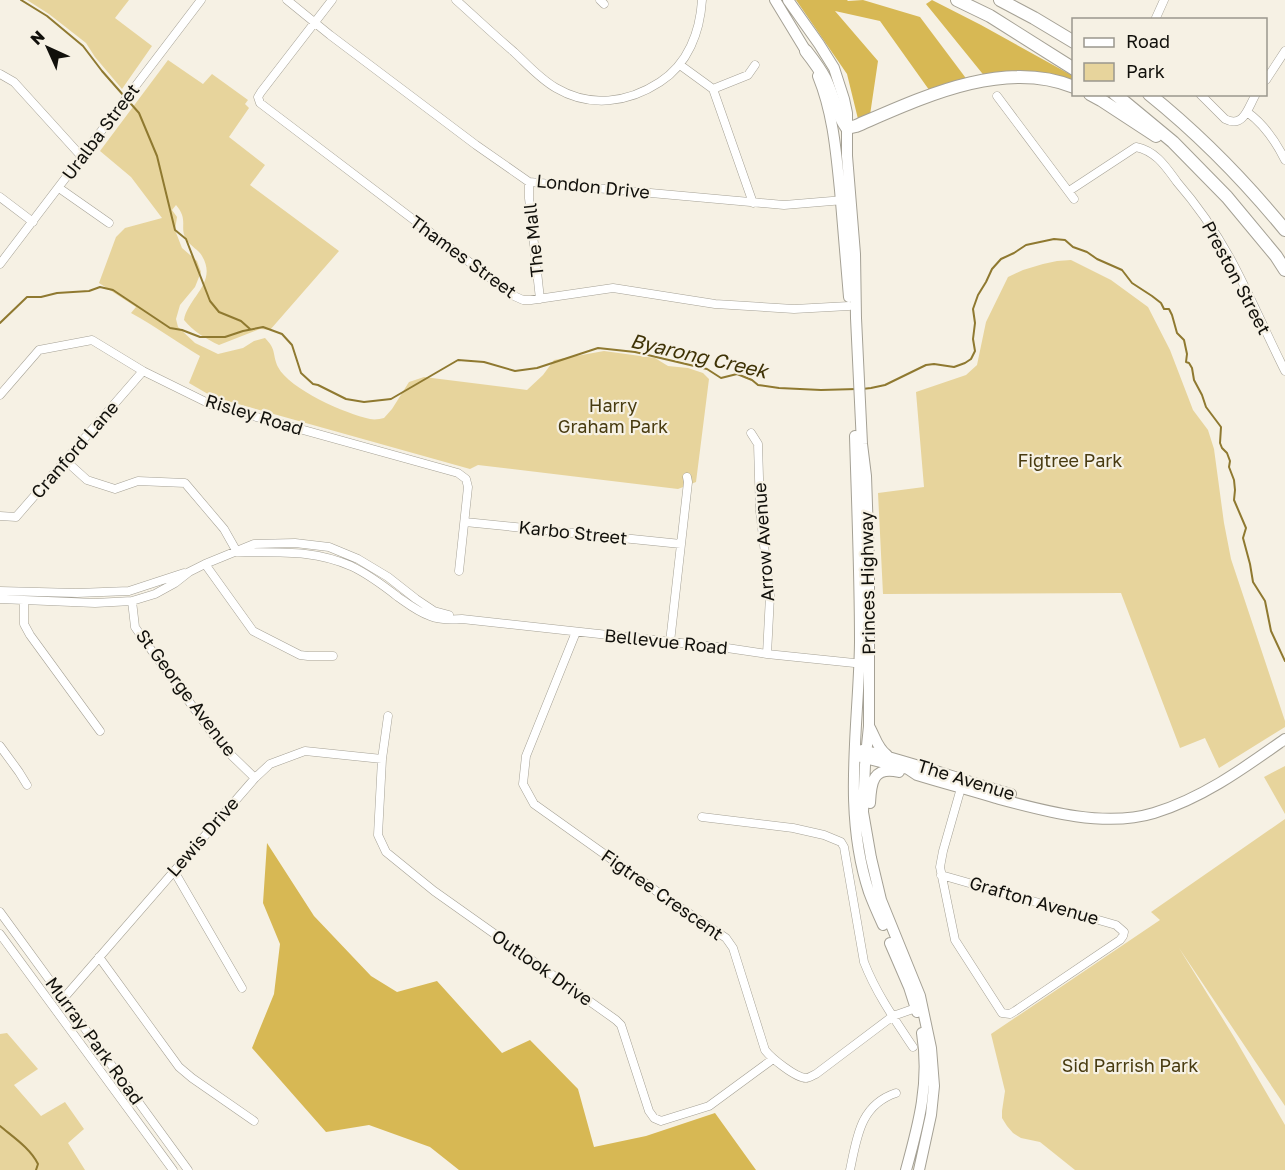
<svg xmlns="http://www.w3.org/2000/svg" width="1285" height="1170" font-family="'Golos Text',sans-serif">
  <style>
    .green { fill: #e7d49c }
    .forest { fill: #d7b854 }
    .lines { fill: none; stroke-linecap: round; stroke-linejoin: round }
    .stream { stroke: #8f7930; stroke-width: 2 }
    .minor-casing { stroke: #a5a195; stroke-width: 9 }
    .major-casing { stroke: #a5a195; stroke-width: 12 }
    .highway-casing { stroke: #a5a195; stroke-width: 14 }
    .minor { stroke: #fff; stroke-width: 8 }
    .major { stroke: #fff; stroke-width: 10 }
    .highway { stroke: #fff; stroke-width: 12 }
    .labels { text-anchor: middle; stroke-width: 4.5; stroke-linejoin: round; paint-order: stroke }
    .street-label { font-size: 18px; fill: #11100b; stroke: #f6f1e4 }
    .park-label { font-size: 18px; fill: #483b10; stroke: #f6f1e4 }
    .water-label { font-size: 20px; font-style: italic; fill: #3e3205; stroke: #f6f1e4 }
  </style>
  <rect width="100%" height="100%" fill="#f6f1e4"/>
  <path class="green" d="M27 0H129L115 18 152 46 122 89 95 57 86 43 49 14Z
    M168 60 203 84 212 74 248 100 245 104 249 108 229 137 265 165 250 185 339 251 270 330 260 329 219 345C206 339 193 331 184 320 188 297 218 283 202 256 199 250 190 246 186 239 179 227 189 220 176 205L172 210 177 217 175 230 182 248 197 261 201 272 195 287 180 305 176 319 178 327 195 343 218 354 243 348 254 341 265 338C277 350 272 354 278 367 289 389 346 414 370 419 375 420 380 419 384 418L392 409 409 382 424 377 527 390 543 375 554 360 604 351 655 358 668 366 688 368 703 373 709 379 696 482 678 489 478 465 470 469 213 397 189 383 200 356C177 342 155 326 131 313L136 307 99 283 116 237 125 228 162 218 131 177 100 151Z
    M1071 260 1111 280 1148 307 1170 350 1193 410 1208 430 1214 449 1224 523 1231 559 1285 721V727L1219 768 1205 738 1180 748 1121 593 883 594 878 493 924 487 916 392 966 375 977 365 986 322 1008 277 1023 270 1043 264 1057 261Z
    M1285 766V814L1264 777Z
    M1285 819V1106L1179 948 1234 1037 1285 1125V1170H1075L1040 1142 1021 1138 1013 1133 1007 1126 1002 1118V1111L1005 1091 991 1034 1160 920 1151 912Z
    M7 1033 38 1069 14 1085 41 1116 65 1102 84 1129 68 1143 85 1170H0V1034Z"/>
  <path class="forest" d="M796 0H847L848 1 863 0 920 17 968 81 932 94 880 21 835 11 878 61 870 115 858 119 847 74Z
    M932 0 981 25 1073 76 1072 83 986 78 926 4Z
    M267 843 314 916 371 976 397 992 437 981 502 1053 530 1040 578 1089 594 1147 646 1136 715 1113 756 1170H459L430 1147 369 1125 326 1132 252 1048 274 994 280 944 263 903Z"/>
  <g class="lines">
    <path class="stream" d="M21 0 47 16 83 46 102 71 139 113 157 156 175 230 186 239 210 301 219 312 241 321 250 329
      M0 323 27 297H41L57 293 89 291 100 287 113 290 170 328 182 330 200 337H225L243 331 263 327 282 334 292 345 301 373 313 384 318 385 346 399 364 402 391 399 458 360 484 362 515 371 537 368 598 348 635 352 707 369 721 378 737 374 752 380 758 385 779 388 821 390 857 389
      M862 389 871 388 885 385 926 365 934 364 954 367 965 363 971 359 975 351 973 339 975 323 973 309 978 295 986 282 992 269 1001 259 1014 253 1026 245 1054 239 1065 240 1073 247 1087 252 1097 259 1122 270 1132 283 1152 296 1161 303 1164 309H1169L1172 315 1177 333 1184 340 1187 354 1186 362 1189 363 1192 368 1194 380 1202 395 1206 407 1221 427 1220 443 1222 448 1227 453 1230 461 1229 467 1234 480 1235 490 1234 500 1246 528 1243 538 1250 564 1253 582 1265 601 1271 631 1285 661
      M0 1126C13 1137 30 1148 38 1164L36 1170"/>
    <g class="minor-casing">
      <path id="minor" d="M287 0 330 35 476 145 529 182 784 205 844 200
        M332 0 261 92 258 97 260 103 514 296 523 300H531L613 288 715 304 794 309 849 306
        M456 0C475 17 494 35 514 52 527 64 540 79 556 88 590 108 628 103 660 82 688 64 700 32 702 0
        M600 0 604 4
        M1155 20 1164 0
        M680 65 713 89 753 203
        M0 74 14 82 82 157
        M1266 80 1285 51
        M713 89 748 75 755 65
        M1200 94 1225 119C1244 129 1248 107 1256 94
        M997 96 1074 199
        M1247 112C1264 124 1276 142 1285 160
        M529 182V198L540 299
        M59 188 109 223
        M1069 191 1136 147C1156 151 1166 167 1177 182 1197 205 1215 231 1230 258 1250 295 1266 333 1285 371
        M0 197 33 222
        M0 264 201 0
        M0 395 39 350 92 340 143 371 210 404 458 473 466 479 468 487 459 571
        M751 433 758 444 760 511 770 596 767 654
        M66 461 87 480 115 489 138 481 185 483 224 529 237 552
        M0 516 16 517 143 371
        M465 522 681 544
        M237 552C278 553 312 549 351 566 368 574 384 586 398 597 408 604 418 612 430 616 440 620 451 620 462 619L727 648 767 654 864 664
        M205 564 253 631 300 655 308 656H333
        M0 591 77 593 129 591 184 573
        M0 599 95 603 132 601 155 594 175 583 189 572 205 564 254 544 295 543 329 547 358 559 388 577 416 599 434 611 449 615
        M24 601V624L30 635 100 731
        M132 601 135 627 144 640 215 737 228 752 255 778
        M576 632 526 756 523 784 534 804 666 898 726 938 733 948 765 1050C771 1058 796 1078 806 1078 809 1078 813 1075 816 1074L893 1016 916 1008
        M670 642 688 482 687 477
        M388 716 382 759 378 835 386 852 434 891 616 1020 621 1025 649 1111 654 1118 661 1121 709 1106 773 1059
        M0 746 19 772 27 785
        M702 817 793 828 824 835 841 842 844 847 864 962C876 993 895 1020 913 1047
        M174 871 242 988
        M941 875 1116 925 1124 932 1123 936 1120 940 1015 1011 1010 1014 1002 1013 955 940 940 867 943 851 961 788
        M0 912 188 1170
        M0 934 173 1170
        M99 957 179 1067 192 1078 254 1121
        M63 999 255 778 270 764 305 751 382 759
        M850 1170C857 1137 860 1105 896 1093"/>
    </g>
    <g class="major-casing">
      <path id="major" d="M775 0 809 56
        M788 0 819 44 834 68 844 99 847 113V156L855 254 856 318 862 444 866 476 869 564V726L865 765 863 812 871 858 881 900 920 996 931 1048 934 1086 931 1115 919 1170
        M818 76C833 113 836 151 840 190 843 226 846 262 849 297
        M855 436C857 504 860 573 860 642 859 725 842 811 869 892 873 903 878 914 883 925
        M869 726C875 736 877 748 887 755
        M862 750C912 762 961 780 1011 794
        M861 757 908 769 917 775C943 783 970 790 996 798 1044 811 1105 828 1154 813 1203 798 1244 768 1285 739
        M870 803C871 782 873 766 899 772
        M890 943 909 987 917 1012
        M906 1170C919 1123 930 1082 922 1033"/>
    </g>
    <g class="highway-casing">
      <path id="highway" d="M957 0 990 16 1074 69
        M1000 0 1034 18 1074 42
        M806 51C813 60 820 69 825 79 833 96 836 113 847 128L856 126C921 98 1003 58 1074 87
        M1090 94 1101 100 1156 136
        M1115 94 1173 142 1227 197 1276 256 1285 270
        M1149 94C1200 135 1244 180 1285 230"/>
    </g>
    <use href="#minor" class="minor"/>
    <use href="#major" class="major"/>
    <use href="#highway" class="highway"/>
  </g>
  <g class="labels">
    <g class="street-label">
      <text transform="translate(101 132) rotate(-53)" y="6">Uralba Street</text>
      <text transform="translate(593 187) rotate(6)" y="6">London Drive</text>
      <text transform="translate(534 240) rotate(-96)" y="6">The Mall</text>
      <text transform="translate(463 257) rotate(36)" y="6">Thames Street</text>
      <text transform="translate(1236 278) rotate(62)" y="6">Preston Street</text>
      <text transform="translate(254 415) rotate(17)" y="6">Risley Road</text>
      <text transform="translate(75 450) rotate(-49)" y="6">Cranford Lane</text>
      <text transform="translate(573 533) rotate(6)" y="6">Karbo Street</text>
      <text transform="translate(764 542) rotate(-94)" y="6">Arrow Avenue</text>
      <text transform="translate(868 583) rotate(-91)" y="6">Princes Highway</text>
      <text transform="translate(666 642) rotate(6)" y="6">Bellevue Road</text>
      <text transform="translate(186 693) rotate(53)" y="6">St George Avenue</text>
      <text transform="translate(966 780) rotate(17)" y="6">The Avenue</text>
      <text transform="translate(203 837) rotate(-49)" y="6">Lewis Drive</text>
      <text transform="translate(662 895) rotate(35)" y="6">Figtree Crescent</text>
      <text transform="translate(1034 901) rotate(16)" y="6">Grafton Avenue</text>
      <text transform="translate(542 968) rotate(35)" y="6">Outlook Drive</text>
      <text transform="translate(94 1041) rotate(54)" y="6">Murray Park Road</text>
    </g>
    <g class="park-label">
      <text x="613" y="412">Harry<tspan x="613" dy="21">Graham Park</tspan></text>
      <text x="1070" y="467">Figtree Park</text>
      <text x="1130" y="1072">Sid Parrish Park</text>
    </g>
    <g class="water-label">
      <text transform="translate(699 356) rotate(13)" y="7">Byarong Creek</text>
    </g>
  </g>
  <rect x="1072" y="18" width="195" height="78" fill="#f6f1e4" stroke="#9a978d" stroke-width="1.5"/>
  <rect x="1084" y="38" width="30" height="9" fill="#ffffff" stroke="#9a978d" stroke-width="1.5"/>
  <text x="1126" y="48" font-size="18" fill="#11100b">Road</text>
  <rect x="1084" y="63" width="30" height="18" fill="#e7d49c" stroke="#9a978d" stroke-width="1.5"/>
  <text x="1126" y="78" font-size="18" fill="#11100b">Park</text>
  <g transform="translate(48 48) rotate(315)" stroke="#f6f1e4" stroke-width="4.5" paint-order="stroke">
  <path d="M0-4.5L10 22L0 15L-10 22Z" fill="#11100b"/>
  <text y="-9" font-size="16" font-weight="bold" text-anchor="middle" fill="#11100b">N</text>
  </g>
</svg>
